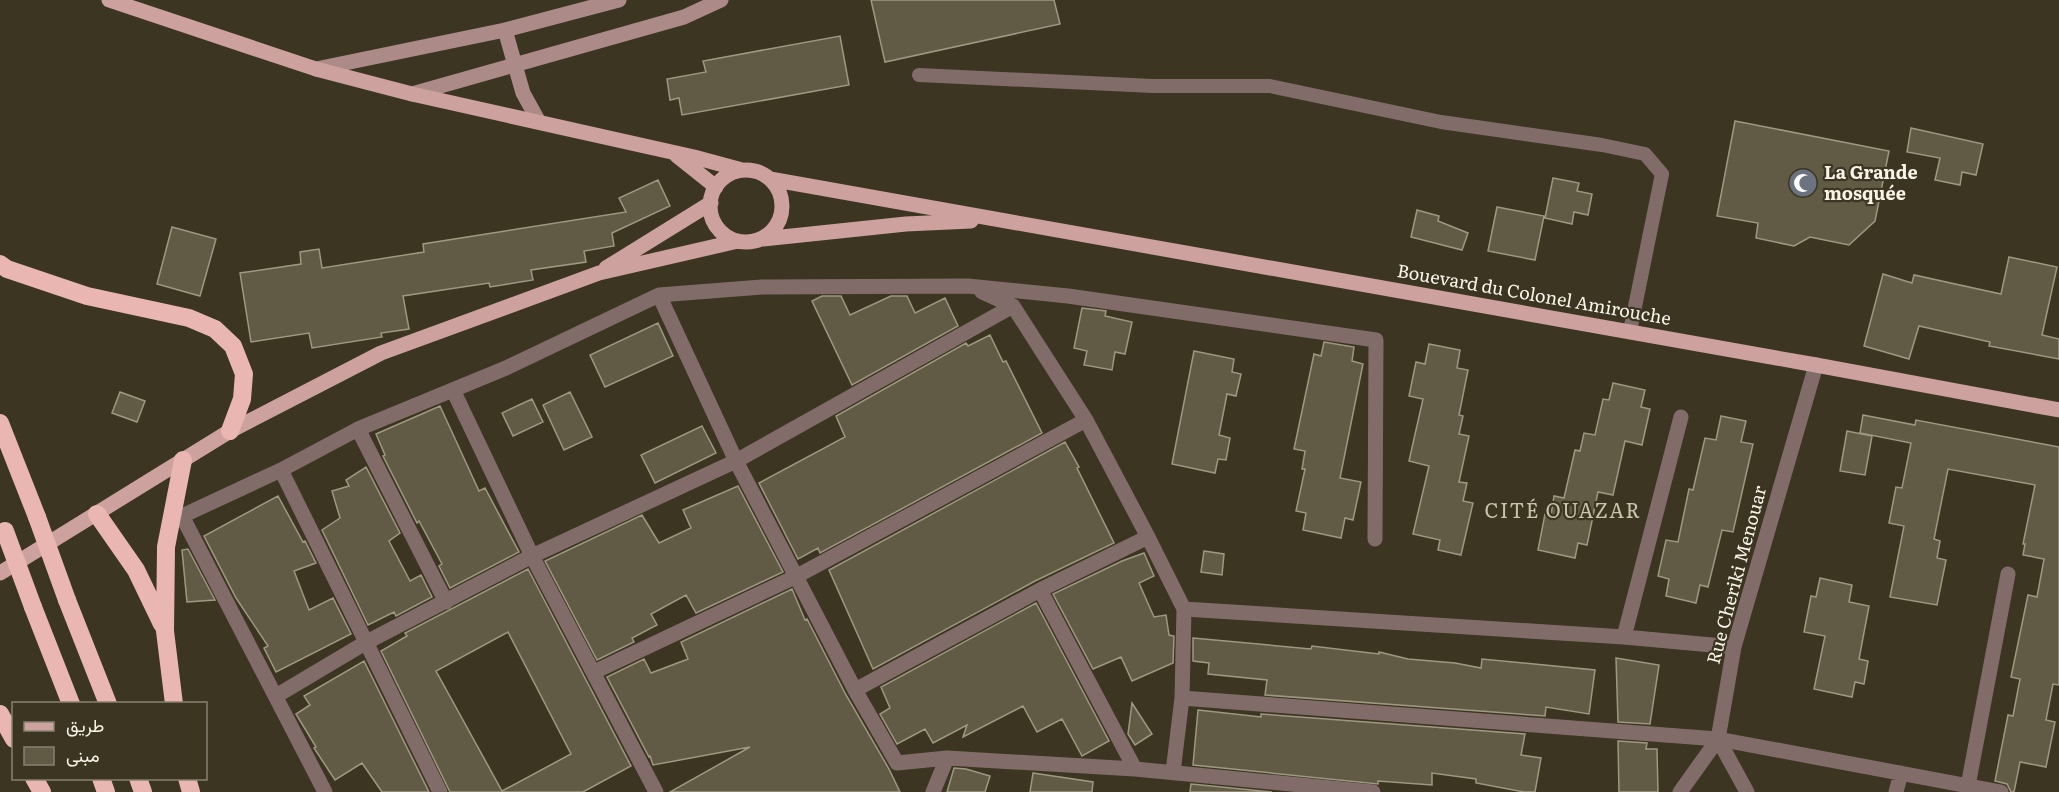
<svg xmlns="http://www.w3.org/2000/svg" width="2059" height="792" font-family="Literata,Vazirmatn,serif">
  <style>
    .building { fill: #615b45; stroke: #9f9881; stroke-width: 1.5; fill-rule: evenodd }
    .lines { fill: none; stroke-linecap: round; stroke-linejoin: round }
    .lane { stroke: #826c6a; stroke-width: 14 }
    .street { stroke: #826c6a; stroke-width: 15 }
    .secondary { stroke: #ac8a87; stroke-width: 15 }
    .primary { stroke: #cda19d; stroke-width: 15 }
    .highway { stroke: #eab6b1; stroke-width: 18 }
    .highway-bridge { stroke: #eab6b1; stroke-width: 18 }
    .labels { text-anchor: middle; stroke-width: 4.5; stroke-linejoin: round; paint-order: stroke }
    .poi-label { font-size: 18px; font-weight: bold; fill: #f8f4e8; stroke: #3b3521; text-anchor: start }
    .street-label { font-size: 18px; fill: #f8f4e8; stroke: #3b3521 }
    .neighbourhood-label { font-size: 20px; letter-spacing: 1.5px; fill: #c9c3aa; stroke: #3b3521 }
  </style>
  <rect width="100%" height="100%" fill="#3b3521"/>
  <path class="building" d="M871 0H1054L1060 24 885 62Z
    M840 36 849 85 682 115 679 98 670 100 667 79 706 72 703 61Z
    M1735 121 1889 151 1875 221 1849 245 1810 237 1794 246 1756 238 1758 223 1717 216Z
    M1911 128 1983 144 1976 175 1962 172 1960 185 1935 180 1940 158 1907 152Z
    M1553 178 1579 183 1577 191 1592 194 1588 215 1574 212 1572 224 1545 218Z
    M658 180 670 206 612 233 614 246 584 251 586 262 531 270 533 280 490 287 489 283 403 296 409 329 381 333 382 337 312 348 309 333 251 342 240 273 301 264 300 252 319 249 322 268 424 252 423 244 626 212 619 198Z
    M1497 207 1544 216 1535 260 1488 251Z
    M1417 210 1439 216 1438 221 1468 233 1462 250 1411 237Z
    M172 227 216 239 200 296 157 284Z
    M2009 257 2057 267 2042 335 2059 339V359L1989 346 1990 342 1919 326 1909 359 1864 346 1883 274 1912 283 1914 275 2001 294Z
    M822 296H841L850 315 891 296H907L915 313 945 298 958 326 852 385 812 301Z
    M1082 308 1106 311 1105 316 1132 322 1125 354 1115 352 1112 370 1084 365 1087 351 1074 348Z
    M658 323 673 356 605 387 590 355Z
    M990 335 1003 362 1006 361 1042 433 820 553 818 548 798 559 759 483 845 437 836 416 966 343 968 346Z
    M1324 342 1354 347 1352 361 1363 364 1340 478 1361 482 1353 520 1345 518 1341 538 1303 530 1306 513 1296 511 1305 469H1302L1305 451 1294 449 1314 354 1321 356Z
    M1429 344 1460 350 1457 368 1468 370 1459 415 1463 416 1459 434 1469 436 1459 482 1467 483 1463 501 1473 503 1461 555 1438 550 1440 540 1413 534 1429 466 1409 461 1423 399 1409 396 1416 362 1425 364Z
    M1194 351 1234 359 1232 372 1241 374 1236 396 1227 394 1219 435 1230 438 1226 460 1218 459 1215 473 1172 464Z
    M1613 383 1645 390 1641 407 1650 409 1642 445 1625 441 1613 495 1598 492 1587 545 1578 543 1575 558 1538 550 1545 514 1551 515 1554 496 1564 498 1575 450 1580 451 1584 433 1595 435 1603 399 1609 400Z
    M120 392 145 401 137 422 112 413Z
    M570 392 592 437 564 450 543 405Z
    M532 399 543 422 513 436 502 413Z
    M440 406 479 491 485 488 519 552 450 588 439 566 442 564 419 521 417 523 383 456 385 455 376 434Z
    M1863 415 1915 425 1916 420 2059 447V685L2053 684 2046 720 2055 722 2046 767 2020 762 2014 792H2011L2007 784 1995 781 2008 715 2013 716 2020 679 2011 677 2028 595 2037 597 2044 559 2023 555 2025 544H2023L2035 485 1948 469 1934 539 1940 541 1937 558 1946 560 1937 605 1890 597 1904 526 1889 523 1896 487 1902 488 1911 443 1860 433Z
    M1721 416 1746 421 1741 442 1753 444 1733 532 1722 530 1708 587 1700 585 1696 603 1666 596 1669 579 1658 576 1666 540 1678 542 1689 489 1693 490 1705 438 1716 440Z
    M702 426 716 453 655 483 641 455Z
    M1847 431 1872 436 1865 475 1840 471Z
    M1065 442 1079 467 1077 468 1114 543 1035 581 873 669 829 570Z
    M366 467 400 533 389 541 410 581 421 575 432 597 396 616 394 612 368 625 322 530 340 518 332 491 349 486 346 480Z
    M738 486 783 572 696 613 686 595 651 614 657 625 632 638 634 642 597 660 545 561 642 515 659 543 691 528 683 510Z
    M278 496 303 542 305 541 316 563 294 571 309 610 333 598 351 634 276 672 264 648 268 646 236 598 204 536Z
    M188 549 215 600 187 602 182 550Z
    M1204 551 1224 554 1222 575 1201 572Z
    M1144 553 1154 576 1139 583 1154 617 1166 615 1169 635 1174 636 1173 663 1132 681 1121 657 1093 669 1053 594 1122 561Z
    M528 569 631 766 583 792H450L381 651 407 636 405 633ZM508 632 571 754 502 791 436 671Z
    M1820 578 1852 585 1849 602 1869 606 1859 659 1868 661 1864 684 1855 682 1852 697 1814 689 1825 636 1804 632 1811 596 1816 597Z
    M792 589 805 620 807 619 846 695 889 769 900 792H670L750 747 653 765 650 756 649 757 607 677 644 659 651 673 688 659 681 642Z
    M1036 603 1109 741 1082 756 1062 719 1037 732 1023 706 963 737 967 725 933 743 925 729 897 744 880 714 890 708 881 687Z
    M1193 638 1311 649 1312 646 1379 654V652L1408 659 1455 663 1481 668 1482 659 1595 670 1589 714 1546 707 1545 716 1265 695 1267 680 1208 674 1209 663 1193 661Z
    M1616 658 1659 665 1650 724 1618 722Z
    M364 661 429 792H382L362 763 335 780 314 748 316 747 296 714 310 705 304 696Z
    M1132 703 1152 734 1135 745 1128 734Z
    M1198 710 1261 717V714L1525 734 1521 755 1541 758 1535 792H1524L1476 783V779L1432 773V785L1378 781V784L1193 765Z
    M1618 741 1647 743 1646 749H1657L1658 792H1619Z
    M954 768 966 769 990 776 985 792H947Z
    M1033 773 1093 782 1092 792H1030Z
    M1191 784 1272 792H1190Z"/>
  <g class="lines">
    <path class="lane" d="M919 75 1153 86H1270L1441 122 1602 145 1645 154 1662 174 1630 331"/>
    <path class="street" d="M982 292 1013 306 1086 420 1148 537 1184 609 1624 637 1734 647
      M659 295 736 461 855 690 897 763 947 758 1135 769 1373 792
      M453 390 532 556 656 792
      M358 429 446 602
      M281 470 440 792
      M1040 590 1135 769
      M1624 637 1681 417
      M594 672 797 576 1086 420
      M855 690 1040 590 1148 537
      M276 696 365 643 532 556 736 461 1013 306
      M1182 698 1718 739 2001 792
      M1173 772 1182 698 1184 609
      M1968 786 2008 574
      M325 792 182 516 281 470 358 429 506 368 659 295 762 287 968 286 1068 296 1376 340 1375 539
      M933 792 947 758
      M1680 792 1718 739
      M1747 792 1718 739 1734 647 1816 365
      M1896 792 1901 773"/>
    <path class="secondary" d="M505 30 523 93 539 122
      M316 69 505 30 619 0
      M412 94 684 17 721 0"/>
    <path class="primary" d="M109 0 316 69 412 94 694 157 742 170
      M677 156 716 187
      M710 206a36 36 0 1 1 72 0a36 36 0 1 1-72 0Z
      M770 179 1816 365 2059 410
      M763 239 906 224 971 221
      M606 268 711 203
      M0 573 230 431 381 353 599 273 738 241"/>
    <path class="highway" d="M0 264 7 269 87 296 189 318 215 329 233 346 244 374 242 399 230 431
      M0 423 37 517
      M97 514 136 570 162 624
      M67 600 108 704
      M33 607 71 704
      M174 704 165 631 166 547 183 460
      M0 714 14 739
      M34 778 42 792
      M101 778 106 792
      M138 778 143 792
      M187 778 191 792"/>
    <path class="highway-bridge" d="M37 517 67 600
      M5 531 33 607"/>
  </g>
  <defs>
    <g id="mosque-disc" transform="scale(1.5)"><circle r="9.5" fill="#6b7280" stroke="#3b3521"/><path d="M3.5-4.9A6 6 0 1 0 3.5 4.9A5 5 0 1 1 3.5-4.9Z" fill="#fff"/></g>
  </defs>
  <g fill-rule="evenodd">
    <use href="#mosque-disc" x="1803" y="183"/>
  </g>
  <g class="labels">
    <g class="poi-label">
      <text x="1824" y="179">La Grande<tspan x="1824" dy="21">mosquée</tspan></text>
    </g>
    <g class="street-label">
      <text transform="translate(1534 295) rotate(10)" y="6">Bouevard du Colonel Amirouche</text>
      <text transform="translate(1737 575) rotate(-75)" y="6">Rue Cheriki Menouar</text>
    </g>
    <g class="neighbourhood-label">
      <text x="1563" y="518">CITÉ OUAZAR</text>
    </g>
  </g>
  <rect x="12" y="702" width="195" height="78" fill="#3b3521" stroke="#878171" stroke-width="1.5"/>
  <rect x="24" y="722" width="30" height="9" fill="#cda19d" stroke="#878171" stroke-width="1.5"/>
  <text x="66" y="732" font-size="18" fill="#f8f4e8">طريق</text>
  <rect x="24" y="747" width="30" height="18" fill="#615b45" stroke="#878171" stroke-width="1.5"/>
  <text x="66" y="762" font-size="18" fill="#f8f4e8">مبنى</text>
</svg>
